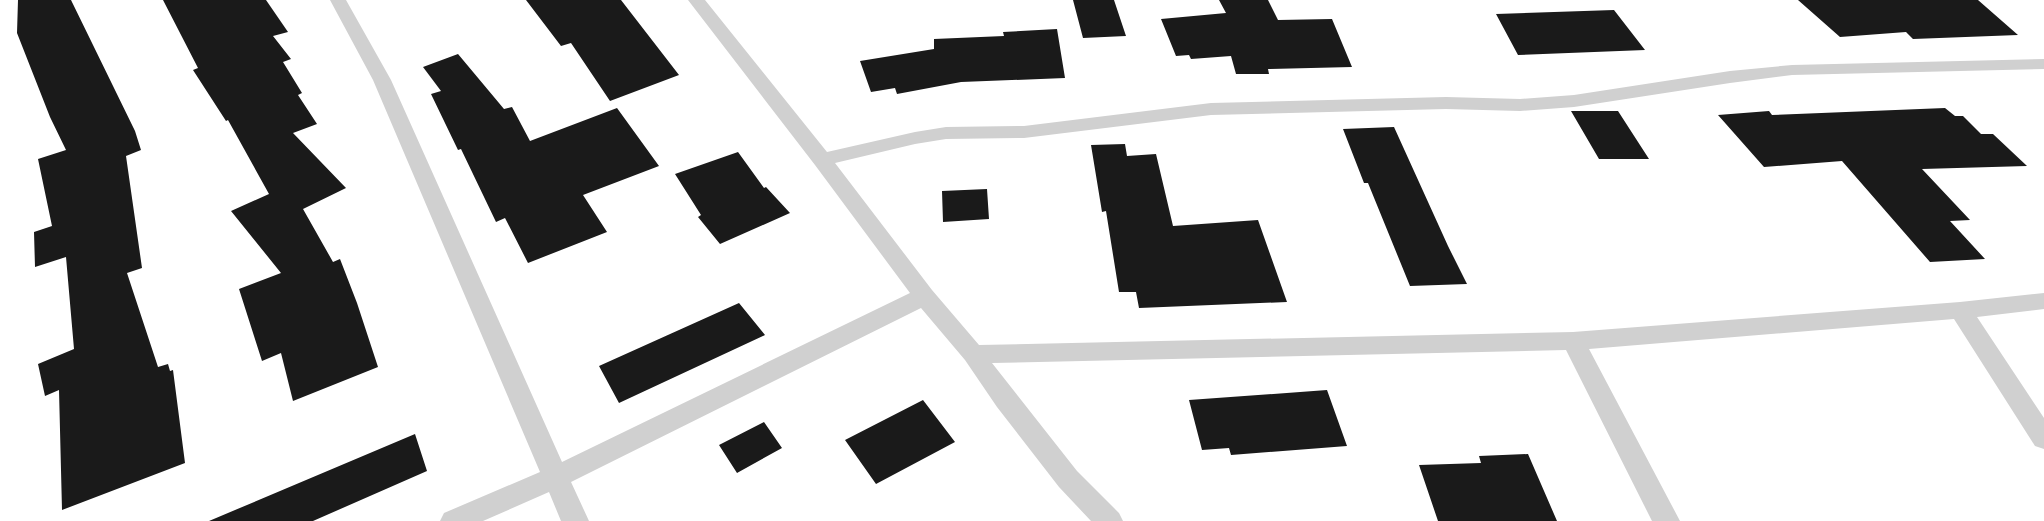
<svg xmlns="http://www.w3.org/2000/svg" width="2044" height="521" font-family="Karla,sans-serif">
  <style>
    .building { fill: #1a1a1a }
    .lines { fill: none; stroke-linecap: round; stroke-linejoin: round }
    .street { fill: #d0d0d0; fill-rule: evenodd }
  </style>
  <rect width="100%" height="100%" fill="#fff"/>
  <path class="building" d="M18 0H71L135 131 141 150 126 156 142 268 127 273 158 367 168 364 170 371 173 370 185 463 62 510 59 390 45 396 38 364 74 349 66 257 35 267 34 232 52 226 38 159 66 150 50 117 17 33Z
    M163 0H266L288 32 273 36 291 59 283 62 302 93 298 95 317 124 293 133 346 188 303 209 333 262 340 259 357 303 378 367 293 401 281 353 262 361 239 289 281 273 231 211 269 194 228 120 226 121 193 70 198 68Z
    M526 0H621L679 75 610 101 571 43 561 46Z
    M1073 0H1114L1126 36 1083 38Z
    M1219 0H1268L1278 20 1332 19 1352 67 1268 69 1269 74H1236L1231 56 1191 59 1189 55 1176 56 1161 19 1226 13Z
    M1798 0H1978L2018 35 1913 39 1906 32 1840 37Z
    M1614 10 1645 50 1518 55 1496 14Z
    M1057 29 1065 78 961 82 897 94 895 88 871 92 860 61 934 49V39L1004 36 1003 32Z
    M458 54 504 109 512 107 530 141 617 108 659 166 583 195 607 232 528 263 505 218 496 222 461 149 458 150 431 94 441 91 423 67Z
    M1945 108 1955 116H1963L1981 134H1993L2027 166 1922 169 1970 220 1950 221 1985 259 1930 262 1842 161 1764 167 1718 115 1769 111 1772 115Z
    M1571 111H1618L1649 159H1599Z
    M1394 127 1448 246 1467 284 1410 286 1368 183H1364L1343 129Z
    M1125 144 1127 156 1156 154 1173 226 1258 220 1287 302 1139 308 1136 292H1119L1106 211 1102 212 1091 145Z
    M738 152 764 188 766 187 790 213 720 244 698 217 701 215 675 174Z
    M987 189 989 219 943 222 942 191Z
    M739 303 765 335 619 403 599 366Z
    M1327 390 1347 446 1231 455 1229 448 1202 450 1189 400Z
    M923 400 955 442 876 484 845 440Z
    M764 422 782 448 737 473 719 445Z
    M415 434 427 471 313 521H209Z
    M1528 454 1557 521H1438L1419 465 1481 463 1479 456Z"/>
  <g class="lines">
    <path class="street" d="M330 0H346L391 80 562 462 910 293 815 165 688 0H705L827 152 915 132 946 127 1024 126 1211 103 1446 97 1520 99 1574 95 1730 71 1792 65 2044 59V69L1792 75 1730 83 1574 107 1520 111 1446 109 1211 115 1024 138 946 139 915 144 835 163 932 290 979 345 1573 332 1960 302 2044 293V309L1977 317 2044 418V449L2035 446 1954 319 1589 349 1680 521H1652L1566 350 992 363 1077 471 1119 513 1123 521H1091L1059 487 997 407 965 360 921 308 571 482 589 521H561L549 492 483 521H440L444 513 540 472 373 80Z"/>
  </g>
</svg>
